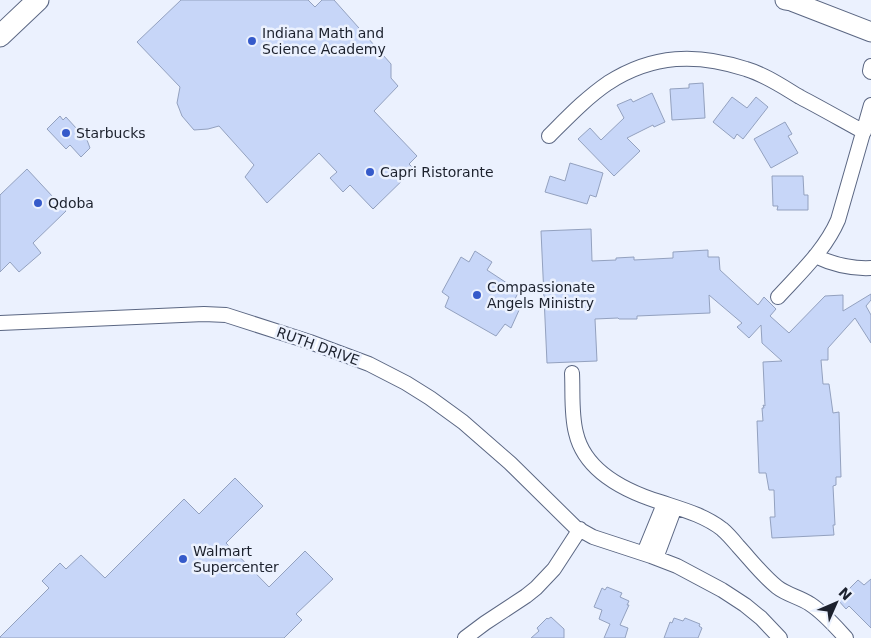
<svg xmlns="http://www.w3.org/2000/svg" width="871" height="638" font-family="'DejaVu Sans',sans-serif">
  <style>
    .building { fill: #c7d6f8; stroke: #93a1bf }
    .lines { fill: none; stroke-linecap: round; stroke-linejoin: round }
    .street-casing { stroke: #5b6783; stroke-width: 16 }
    .secondary-casing { stroke: #5b6783; stroke-width: 21 }
    .primary-casing { stroke: #5b6783; stroke-width: 23 }
    .street { stroke: #fff; stroke-width: 14 }
    .secondary { stroke: #fff; stroke-width: 19 }
    .primary { stroke: #fff; stroke-width: 21 }
    .poi-dot { fill: #355aca; stroke: #ebf1fe; stroke-width: 2 }
    .labels { text-anchor: middle; stroke-width: 5; stroke-linejoin: round; paint-order: stroke }
    .poi-label { font-size: 14px; fill: #1c212d; stroke: #ebf1fe; text-anchor: start }
    .street-label { font-size: 14px; fill: #1c212d; stroke: #ebf1fe }
  </style>
  <rect width="100%" height="100%" fill="#ebf1fe"/>
  <path class="building" d="M181 0H308L315 7 322 0H334L391 64V78L398 86 374 111 417 156 409 164 414 169 373 209 350 185 343 192 330 178 337 172 319 153 267 203 245 177 254 165 219 126 208 129 194 130 182 116 177 103 180 87 137 42Z
    M703 83 705 118 672 120 670 89 689 88V84Z
    M652 93 665 122 654 127 653 125 627 138 640 151 614 176 578 139 590 128 601 140 624 118 617 105 631 99 633 102Z
    M732 97 747 108 756 97 768 107 743 139 737 134 734 139 713 122Z
    M60 116 63 120 66 117 87 140 90 148 81 157 70 145 66 149 47 129Z
    M785 122 792 134 788 136 798 153 771 168 754 139Z
    M570 163 603 173 596 197 590 195 587 204 545 192 550 176 565 181Z
    M27 169 66 211 33 243 41 253 19 272 10 262 0 272V195Z
    M772 176H803L804 195H808V210H777L778 206H773Z
    M591 229 592 261 616 260V258L634 257V260L673 258V252L708 250V257H719L720 270 758 305 764 297 776 309 770 316 789 333 825 296 843 295V311L871 294V300L866 306 871 315V343L855 318 828 348V360H821L823 384H829L833 413 839 412 841 477H836V485L833 486 835 525H833L834 535 772 538 770 517H775L774 490H769L766 473H759L757 421H763L762 408H764L763 405 765 406 763 362 782 361 762 343 761 325 749 338 737 327 742 323 709 295 710 313 637 316V319H619L618 318 595 319 597 361 547 363 541 231Z
    M475 251 492 262 487 270 519 291 512 305 520 308 511 328 505 324 496 336 445 307 449 297 442 292 461 257 469 262Z
    M235 478 263 506 226 543 269 587 305 551 333 579 296 614 302 620 284 638H0V637L49 588 42 581 60 563 66 569 81 555 105 578 184 499 199 514Z
    M871 579V628L849 606 846 609 838 600 858 580 864 585Z
    M607 587 622 593 620 597 629 601 627 605H629L620 625 628 628 625 638H604L610 624 599 619 602 610 594 607 602 588 605 590Z
    M551 617 564 629V638H531L539 631 537 628 547 618 548 619Z
    M674 618 683 621 685 618 700 624 699 626 702 628 698 638H664L670 622 672 623Z"/>
  <g class="lines">
    <g class="street-casing">
      <path id="street" d="M871 66 870 71 871 72
        M549 136C568 117 586 98 608 83 653 54 697 53 746 69 766 75 783 87 800 97 821 108 842 120 864 132
        M815 256C834 265 851 269 871 268
        M778 297C800 273 825 250 838 220L871 105
        M0 323 204 314 226 315 310 342 369 364 406 383 430 398 463 422 510 463 575 527 593 537 651 556 677 566 722 590 745 605 761 618 780 638
        M572 373C573 393 571 414 576 433 585 472 625 491 660 502 681 509 704 515 722 529 728 534 733 540 738 546 750 559 762 575 777 587 787 595 800 597 810 604 824 613 835 626 846 638
        M644 553 664 504
        M656 558 675 507
        M465 638 485 623 526 596 536 588 554 569 580 529"/>
    </g>
    <g class="secondary-casing">
      <path id="secondary" d="M785 0 791 1 871 32"/>
    </g>
    <g class="primary-casing">
      <path id="primary" d="M0 36 38 0"/>
    </g>
    <use href="#street" class="street"/>
    <use href="#secondary" class="secondary"/>
    <use href="#primary" class="primary"/>
  </g>
  <g class="poi-dot">
    <circle cx="252" cy="41" r="5"/>
    <circle cx="66" cy="133" r="5"/>
    <circle cx="370" cy="172" r="5"/>
    <circle cx="38" cy="203" r="5"/>
    <circle cx="477" cy="295" r="5"/>
    <circle cx="183" cy="559" r="5"/>
  </g>
  <g class="labels">
    <g class="poi-label">
      <text x="262" y="38">Indiana Math and<tspan x="262" dy="16">Science Academy</tspan></text>
      <text x="76" y="138">Starbucks</text>
      <text x="380" y="177">Capri Ristorante</text>
      <text x="48" y="208">Qdoba</text>
      <text x="487" y="292">Compassionate<tspan x="487" dy="16">Angels Ministry</tspan></text>
      <text x="193" y="556">Walmart<tspan x="193" dy="16">Supercenter</tspan></text>
    </g>
    <g class="street-label">
      <text transform="translate(318 346) rotate(20)" y="5">RUTH DRIVE</text>
    </g>
  </g>
  <g transform="translate(836 603) rotate(45)" stroke="#ebf1fe" stroke-width="4" paint-order="stroke">
  <path d="M0-4L9 19L0 12L-9 19Z" fill="#1c212d"/>
  <text y="-8" font-size="14" font-weight="bold" text-anchor="middle" fill="#1c212d">N</text>
  </g>
</svg>
